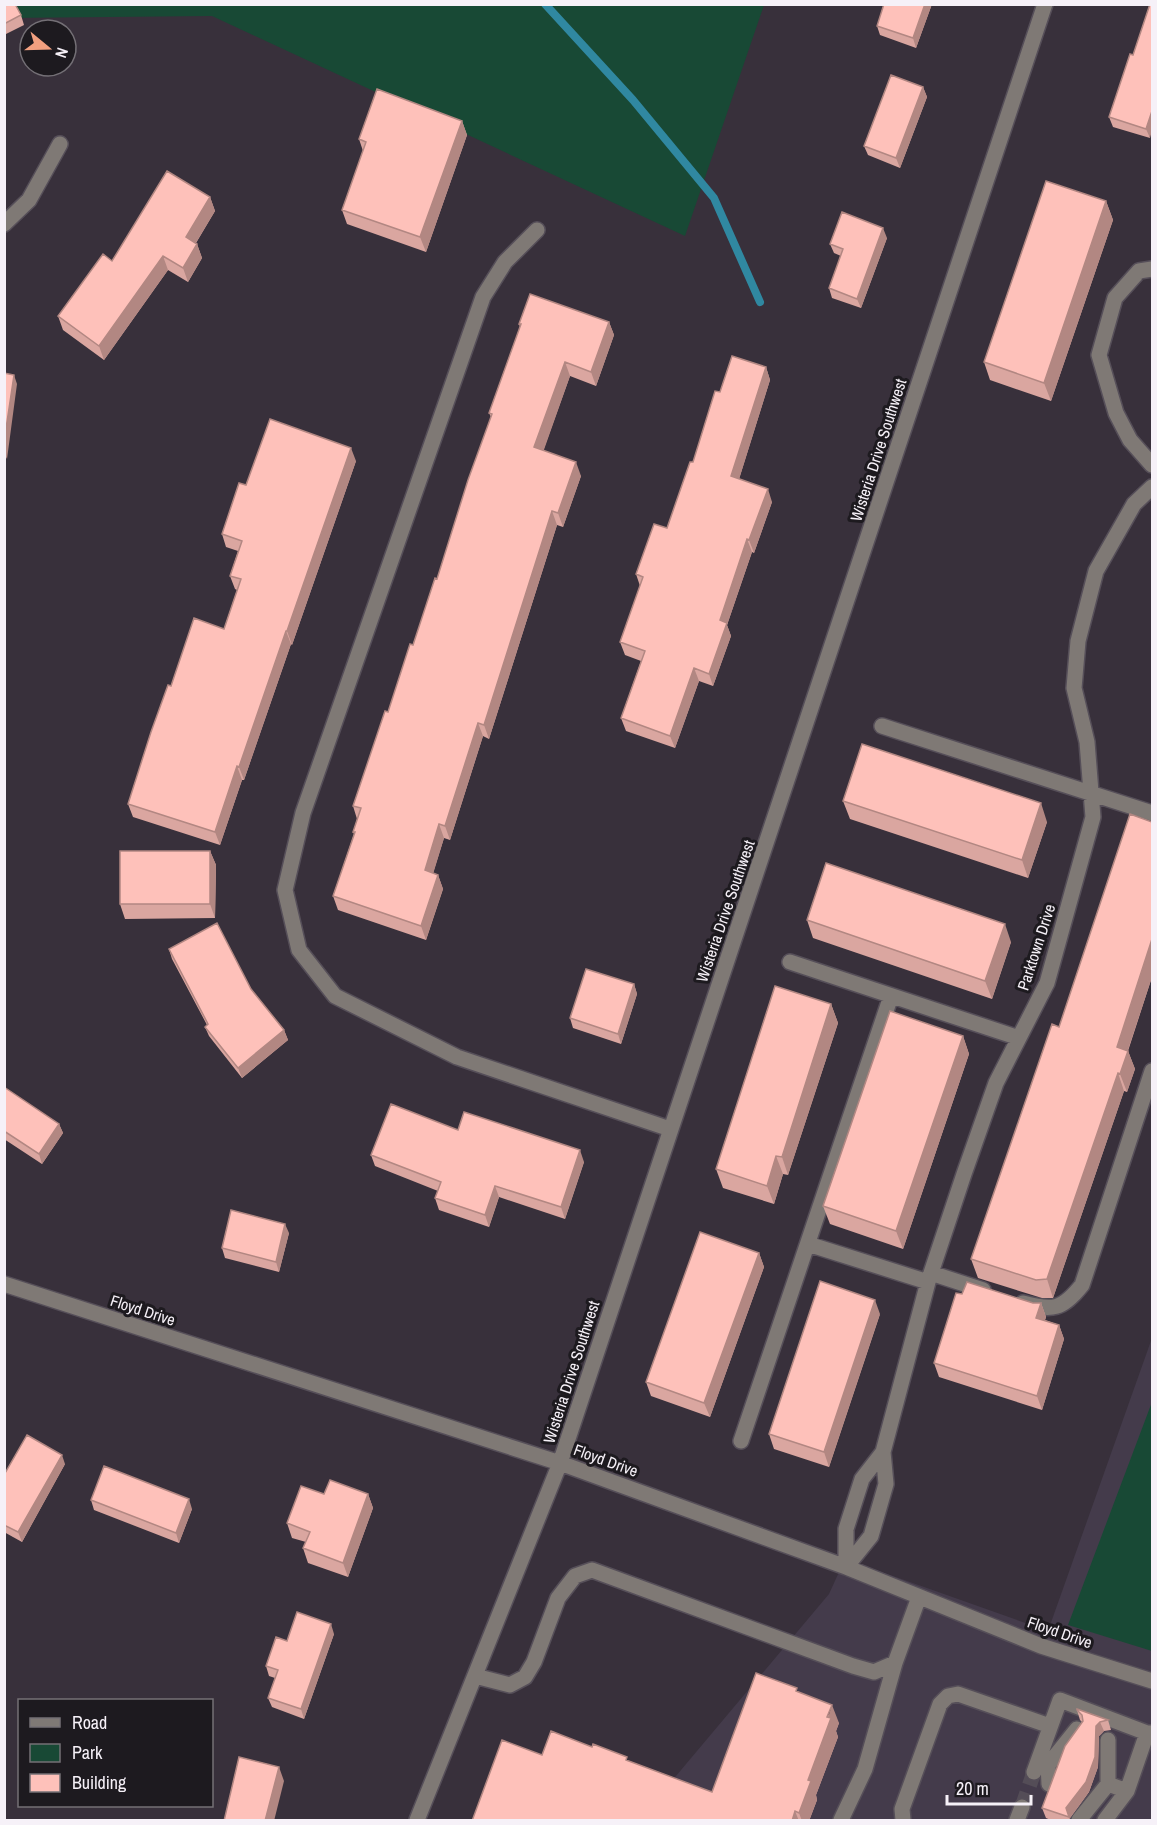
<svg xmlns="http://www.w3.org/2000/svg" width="1157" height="1825" font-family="'Archivo Narrow',sans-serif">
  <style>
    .commercial { fill: #443b4b }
    .green { fill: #184935 }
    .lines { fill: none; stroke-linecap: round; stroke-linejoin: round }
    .stream { stroke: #3088a1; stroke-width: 8 }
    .minor-tunnel { stroke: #544d57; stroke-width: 15; stroke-dasharray: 15 8; stroke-linecap: butt }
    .minor-casing { stroke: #564f59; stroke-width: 18 }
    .minor { stroke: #7f7975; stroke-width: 15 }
    .wall { fill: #daa6a0 }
    .shaded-wall { fill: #b28782 }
    .building { fill: #fec1ba; stroke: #b28782; stroke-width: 1.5 }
    .labels { text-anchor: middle; stroke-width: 6; stroke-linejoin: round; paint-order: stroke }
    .street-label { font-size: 16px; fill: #f6f1f8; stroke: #1d1a1f }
  </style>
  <rect width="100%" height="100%" fill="#38303b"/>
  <path class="commercial" d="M1152 1338V1820H639L829 1594 845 1559 1048 1631Z"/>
  <path class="green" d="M4 5H764L685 236 212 16 5 18Z
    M1152 1402V1651L1068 1625Z"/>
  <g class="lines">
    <path class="stream" d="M545 4 633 100 714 198 760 302"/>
    <path class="minor-tunnel" d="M1022 1807 1034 1772"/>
    <g class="minor-casing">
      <path id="minor" d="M4 224 29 200 60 144
        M537 230 505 262 483 297 303 813 285 890 299 950 335 996 457 1057 670 1129
        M1152 269 1139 271 1115 298 1099 355 1116 413 1130 440 1152 465
        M882 726 1152 813
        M790 962 1019 1038
        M808 1244 928 1282
        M931 1273 983 1290
        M4 1284 560 1463 846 1567 1041 1646 1152 1681
        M1023 1303C1053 1311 1062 1310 1082 1285L1152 1071
        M741 1441 891 996
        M846 1567 871 1536 886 1484 883 1452 928 1282 964 1174 996 1083 1047 983 1093 817 1087 742 1074 688 1078 641 1096 571 1134 504 1152 487
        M846 1567V1529L862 1479 883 1452
        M475 1676 510 1685 525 1677 534 1662 558 1598 575 1576 592 1570 853 1666 874 1672 895 1663 919 1597
        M1108 1740V1784L1127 1791
        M1034 1772 1060 1700 1147 1733H1152
        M1049 1784 1048 1765 1077 1729
        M417 1820 560 1463 1045 4
        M841 1820 865 1769 895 1663
        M903 1820 902 1809 940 1704 948 1696 958 1694 1050 1726
        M1017 1820 1022 1807
        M1079 1820 1108 1784
        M1105 1820 1127 1791 1147 1733"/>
    </g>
    <use href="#minor" class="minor"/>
  </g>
  <path class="wall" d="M4 4 21 15 24 25 4 35Z
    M884 4H932L916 48 880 35 877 26Z
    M1133 55 1150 138 1113 127 1109 117Z
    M923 87 927 97 900 168 868 155 864 146Z
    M462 121 467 135 426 252 347 224 342 210 363 151 359 139Z
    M210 197 215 211 196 243 197 244 202 258 188 282 168 270 104 360 63 330 58 316 112 261Z
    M1106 201 1113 220 1051 401 990 380 984 362Z
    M887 238 861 308 832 298 829 288 841 256 834 253 830 244Z
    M609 322 614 335 596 386 570 376 543 451 581 476 563 527 557 525 489 739 483 736 450 840 444 838 433 873 438 875 443 889 426 940 338 910 333 896 354 834 353 832 357 819 353 806 437 579 491 417 489 413 520 327 519 324Z
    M766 367 770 380 739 479 772 502 754 553 752 552 727 625 731 636 713 686 699 681 675 748 626 731 621 718 641 661 625 655 620 642 640 586 636 574 667 528 720 392Z
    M356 461 292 645 291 644 244 780H242L220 845 133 817 128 804 171 686 224 629 237 590 235 589 230 576 238 551 226 547 222 534 246 485Z
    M843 801 1047 822 1028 878 850 819Z
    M1152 822V977L1128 1051 1135 1069 1127 1092 1124 1091 1053 1298H1042L978 1278 971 1259 1059 1027Z
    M210 851 216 865 215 918 125 919 120 904Z
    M807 920 1011 942 992 999 813 938Z
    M169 949 251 989 284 1030 288 1040 242 1078 209 1036 205 1027 207 1025 172 959Z
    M634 984 637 994 621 1044 573 1028 570 1018Z
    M831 1004 838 1023 788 1175 783 1174 774 1204 723 1188 716 1169Z
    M963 1036 969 1054 903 1249 830 1224 823 1206Z
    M4 1087 59 1124 63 1133 42 1164 4 1139Z
    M458 1130 584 1162 565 1219 499 1197 489 1227 439 1210 435 1198 438 1191 375 1166 371 1155Z
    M289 1233 279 1272 225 1258 222 1248Z
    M759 1253 764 1267 710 1417 651 1396 646 1382Z
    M962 1294 1033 1303H1041L1046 1317 1045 1320 1059 1325 1064 1339 1042 1410 939 1377 934 1363Z
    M880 1314 829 1467 774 1449 769 1434Z
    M65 1464 22 1542 4 1532V1475Z
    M324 1494H368L373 1508 348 1577 308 1563 303 1548 306 1542 292 1538 287 1523Z
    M91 1500 192 1509 179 1543 94 1510Z
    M334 1634 304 1719 272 1707 268 1698 275 1678 269 1676 266 1666 287 1641Z
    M798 1692 839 1723 836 1731 838 1737 816 1795 817 1800 809 1821H472L542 1755 629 1761 712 1792Z
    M1077 1710 1108 1720 1111 1730 1104 1731 1099 1736 1098 1767 1089 1792 1070 1818V1821H1053L1046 1818 1042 1808 1082 1722 1080 1720Z"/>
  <path class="shaded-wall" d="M925 4H932L916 48 913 38Z
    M923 87 927 97 900 168 896 158Z
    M1152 111V131L1150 138 1146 129Z
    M462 121 467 135 426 252 420 237Z
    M210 197 215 211 191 251 186 237Z
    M1106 201 1113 220 1051 401 1044 383Z
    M883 228 887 238 861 308 857 299Z
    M197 244 202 258 188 282 183 268Z
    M163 256 168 270 104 360 99 346Z
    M609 322 614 335 596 386 591 372Z
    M565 362 570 376 540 461 534 447Z
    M766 367 770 380 736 489 731 476Z
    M14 375 17 384 7 459 4 453V442Z
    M351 448 356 461 292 645 287 631Z
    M576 462 581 476 563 527 558 513Z
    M768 489 772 502 754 553 749 540Z
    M552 511 557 525 489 739 484 725Z
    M747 539 752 552 727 625 731 636 713 686 709 674 720 620Z
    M286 631 291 644 244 780 239 767Z
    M694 668 699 681 675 748 670 736Z
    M478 723 483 736 450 840 445 826Z
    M237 766 242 780 220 845 215 832Z
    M1041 803 1047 822 1028 878 1022 860Z
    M439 824 444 838 430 884 425 870Z
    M210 851 216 865 215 918 210 904Z
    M438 875 443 889 426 940 421 926Z
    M1005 924 1011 942 992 999 985 981Z
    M1152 939V977L1123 1065 1117 1047Z
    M634 984 637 994 621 1044 618 1034Z
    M831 1004 838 1023 788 1175 782 1157Z
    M284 1030 288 1040 242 1078 238 1068Z
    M963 1036 969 1054 903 1249 896 1231Z
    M1128 1051 1135 1069 1127 1092 1120 1074Z
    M1118 1073 1124 1091 1053 1298 1047 1279Z
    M59 1124 63 1133 42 1164 39 1154Z
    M580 1150 584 1162 565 1219 561 1207Z
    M776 1156 783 1174 774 1204 767 1186Z
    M495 1186 499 1197 489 1227 485 1215Z
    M285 1224 289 1233 279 1272 276 1262Z
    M759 1253 764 1267 710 1417 704 1403Z
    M875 1300 880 1314 829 1467 824 1452Z
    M1041 1303 1046 1317 1041 1332 1036 1318Z
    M1059 1325 1064 1339 1042 1410 1037 1396Z
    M62 1455 65 1464 22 1542 18 1532Z
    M368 1494 373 1508 348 1577 343 1563Z
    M189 1499 192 1509 179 1543 176 1533Z
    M331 1624 334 1634 304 1719 301 1709Z
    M832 1705 839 1723 836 1731 838 1737 816 1795 817 1800 809 1821H802L799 1813 808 1780Z
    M1100 1722 1104 1731 1099 1736 1098 1767 1089 1792 1070 1818V1821L1066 1808 1096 1726Z
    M279 1767 284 1781 274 1821H265Z
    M795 1811 799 1821H792Z"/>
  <path class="building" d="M4 4H15L21 15 4 24Z
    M884 4H925L913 38 877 26Z
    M1150 4H1152V111L1146 129 1109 117 1130 54 1133 55Z
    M891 75 923 87 896 158 864 146Z
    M377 89 462 121 420 237 342 210 366 142 359 139Z
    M167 171 210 197 186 237 197 244 183 268 163 256 99 346 58 316 103 254 112 261Z
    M1046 181 1106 201 1044 383 984 362Z
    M842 212 883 228 857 299 829 288 843 249 830 244Z
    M530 294 609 322 591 372 565 362 534 447 576 462 558 513 552 511 484 725 478 723 445 826 439 824 425 870 438 875 421 926 333 896 355 832H353L361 808 353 806 385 711 388 712 410 644 413 645 435 578 437 579 468 480 492 414 489 413 521 324H519Z
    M732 356 766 367 731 476 768 489 749 540 747 539 720 620 727 623 709 674 694 668 670 736 621 718 645 651 620 642 643 577 636 574 654 524 667 528 690 462H693L715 391 720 392Z
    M4 373 14 375 4 442Z
    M270 419 351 448 287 631H286L239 767 237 766 215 832 128 804 151 732 168 685 171 686 194 618 224 629 241 579 230 576 242 541 222 534 239 483 246 485Z
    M862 744 1041 803 1022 860 843 801Z
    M1130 814 1152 822V939L1117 1047 1128 1051 1120 1074 1118 1073 1047 1279 1036 1280 971 1259 1052 1024 1059 1027Z
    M120 851H210V904H120Z
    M826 863 1005 924 985 981 807 920Z
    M217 923 251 989 284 1030 238 1068 205 1027 208 1024 169 949Z
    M586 969 634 984 618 1034 570 1018Z
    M775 986 831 1004 782 1157 776 1156 767 1186 716 1169Z
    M890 1011 963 1036 896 1231 823 1206Z
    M4 1087 59 1124 39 1154 4 1131Z
    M391 1104 458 1130 464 1112 580 1150 561 1207 495 1186 485 1215 435 1198 441 1182 371 1155Z
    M231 1210 285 1224 276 1262 222 1248Z
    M700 1232 759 1253 704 1403 646 1382Z
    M820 1281 875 1300 824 1452 769 1434Z
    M967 1282 1033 1303H1041L1036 1318 1059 1325 1037 1396 934 1363 956 1293 962 1294Z
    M27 1435 62 1455 18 1532 4 1525V1475Z
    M104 1466 189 1499 176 1533 91 1500Z
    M330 1480 368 1494 343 1563 303 1548 310 1532 287 1523 301 1486 324 1494Z
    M297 1612 331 1624 301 1709 268 1698 278 1670 266 1666 276 1637 287 1641Z
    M756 1673 797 1688 796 1691 832 1705 827 1717 831 1718 808 1780 811 1781 799 1813 795 1811 792 1821H472L502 1740 542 1755 551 1731 592 1747 593 1744 627 1757 626 1760 712 1792Z
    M1077 1709 1108 1720 1100 1722 1096 1726 1095 1757 1086 1782 1066 1808 1069 1817 1042 1808 1065 1746 1083 1721 1082 1715 1077 1710Z
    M239 1757 279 1767 265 1821H224Z"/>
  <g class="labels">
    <g class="street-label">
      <text transform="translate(878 450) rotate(-72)" y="6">Wisteria Drive Southwest</text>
      <text transform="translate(725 911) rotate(-71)" y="6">Wisteria Drive Southwest</text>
      <text transform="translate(1036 947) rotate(-72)" y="6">Parktown Drive</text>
      <text transform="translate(143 1310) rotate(18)" y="6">Floyd Drive</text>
      <text transform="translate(571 1372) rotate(-72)" y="6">Wisteria Drive Southwest</text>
      <text transform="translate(606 1460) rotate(20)" y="6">Floyd Drive</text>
      <text transform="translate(1060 1632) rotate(19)" y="6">Floyd Drive</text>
    </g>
  </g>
  <rect width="1157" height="1825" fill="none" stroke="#f6f1f8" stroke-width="12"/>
  <rect x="18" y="1699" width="195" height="108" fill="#1d1a1f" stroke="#747076" stroke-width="1.5"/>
  <rect x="30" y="1718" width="30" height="9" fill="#7f7975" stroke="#747076" stroke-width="1.5"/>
  <text x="72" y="1729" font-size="18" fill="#f6f1f8">Road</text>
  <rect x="30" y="1744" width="30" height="18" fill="#184935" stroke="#747076" stroke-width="1.5"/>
  <text x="72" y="1759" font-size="18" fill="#f6f1f8">Park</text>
  <rect x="30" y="1774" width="30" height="18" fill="#fec1ba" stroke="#747076" stroke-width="1.5"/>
  <text x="72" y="1789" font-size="18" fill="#f6f1f8">Building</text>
  <g transform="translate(48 48) rotate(109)"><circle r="28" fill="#1d1a1f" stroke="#747076" stroke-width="1.5"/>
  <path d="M0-4.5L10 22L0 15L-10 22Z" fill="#f2a080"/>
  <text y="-9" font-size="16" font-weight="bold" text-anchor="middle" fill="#f6f1f8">N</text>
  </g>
  <path d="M947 1795v9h84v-9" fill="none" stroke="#f6f1f8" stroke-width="3"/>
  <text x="956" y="1795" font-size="18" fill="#f6f1f8" stroke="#1d1a1f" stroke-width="4.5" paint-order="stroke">20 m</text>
</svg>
